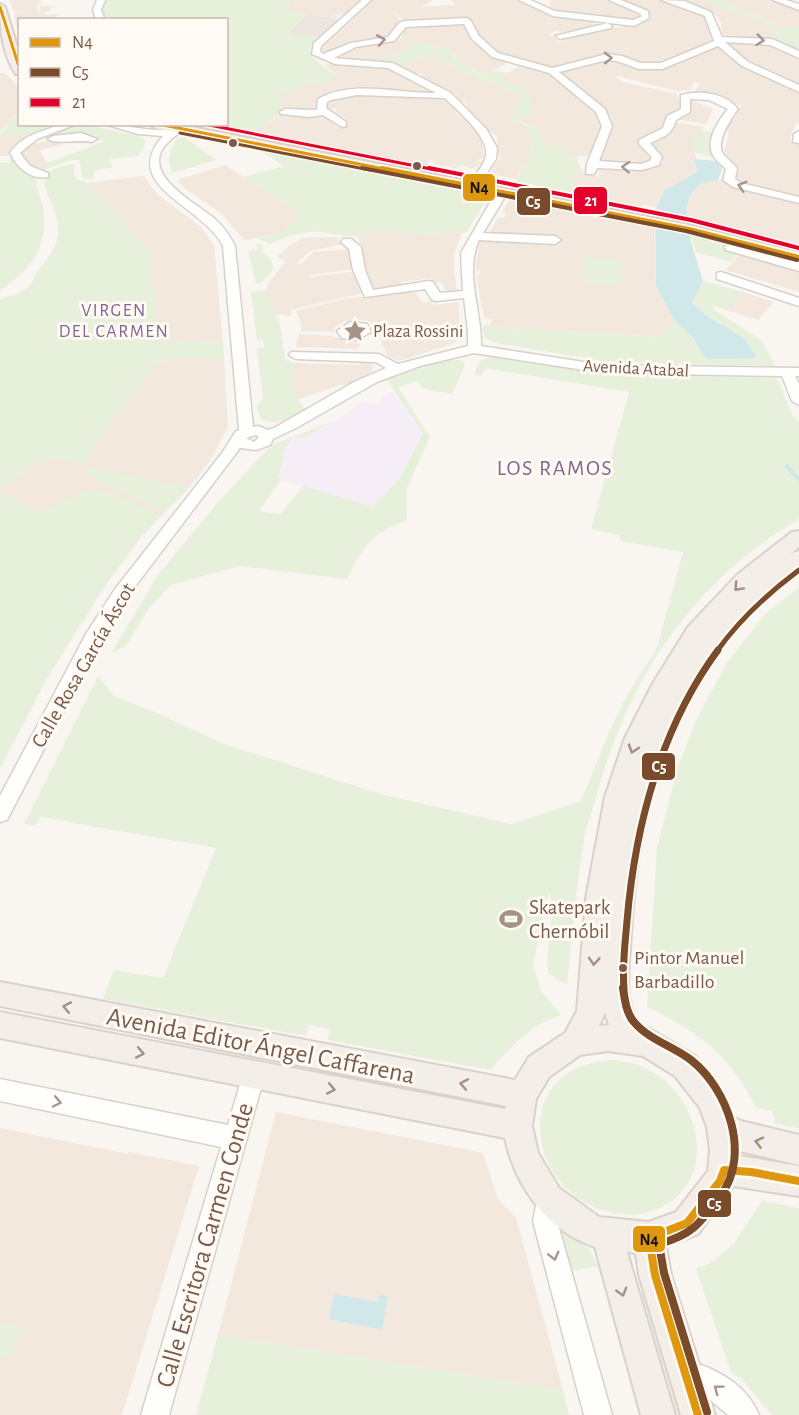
<svg xmlns="http://www.w3.org/2000/svg" width="799" height="1415" font-family="'Alegreya Sans',sans-serif">
  <style>
    .residential { fill: #f2e8de }
    .industrial { fill: #ede5e0 }
    .education { fill: #f6eef6 }
    .green { fill: #e7f0db }
    .water { fill: #d0e8ea }
    .pier { fill: #f9f5f0 }
    .lines { fill: none; stroke-linecap: round; stroke-linejoin: round }
    .stream { stroke: #d0e8ea; stroke-width: 4 }
    .minor-casing { stroke: #d7d1cb; stroke-width: 3 }
    .major-casing { stroke: #dad1cc; stroke-width: 4 }
    .minor { fill: #fefefd; fill-rule: evenodd }
    .major { fill: #f3eee8; fill-rule: evenodd }
    .bus-1-far2-casing { stroke: #fffaf3; stroke-width: 5 }
    .bus-1-far1-casing { stroke: #fffaf3; stroke-width: 7 }
    .bus-1-casing { stroke: #fffaf3; stroke-width: 13 }
    .bus-2-far4-casing { stroke: #fffaf3; stroke-width: 5 }
    .bus-2-far3-casing { stroke: #fffaf3; stroke-width: 7 }
    .bus-2-far2-casing { stroke: #fffaf3; stroke-width: 9 }
    .bus-2-far1-casing { stroke: #fffaf3; stroke-width: 11 }
    .bus-2-casing { stroke: #fffaf3; stroke-width: 13 }
    .bus-3-far1-casing { stroke: #fffaf3; stroke-width: 5 }
    .bus-3-casing { stroke: #fffaf3; stroke-width: 7 }
    .bus-1-far2 { stroke: #de970f; stroke-width: 3 }
    .bus-1-far1 { stroke: #de970f; stroke-width: 4 }
    .bus-1 { stroke: #de970f; stroke-width: 8 }
    .bus-2-far4 { stroke: #7a4b2a; stroke-width: 3 }
    .bus-2-far3 { stroke: #7a4b2a; stroke-width: 4 }
    .bus-2-far2 { stroke: #7a4b2a; stroke-width: 5 }
    .bus-2-far1 { stroke: #7a4b2a; stroke-width: 7 }
    .bus-2 { stroke: #7a4b2a; stroke-width: 8 }
    .bus-3-far1 { stroke: #e4002b; stroke-width: 3 }
    .bus-3 { stroke: #e4002b; stroke-width: 4 }
    .oneway { stroke: #a8958b }
    .oneway2 { stroke: #a48f83 }
    .bus-dot { fill: #7a5c4d; stroke: #fffaf3; stroke-width: 2 }
    .labels { text-anchor: middle; stroke-width: 6; stroke-linejoin: round; paint-order: stroke }
    .far-neighbourhood-label { font-size: 18px; letter-spacing: 1.5px; fill: #846695; stroke: #fffaf3 }
    .far-poi-label { font-size: 18px; fill: #7a5c4d; stroke: #fffaf3; text-anchor: start }
    .far-street-label { font-size: 18px; fill: #7a5c4d; stroke: #fffaf3 }
    .bus-label { font-size: 20px; fill: #7a5c4d; stroke: #fffaf3; text-anchor: start }
    .street-label { font-size: 21px; fill: #7a5c4d; stroke: #fffaf3 }
    .poi-label { font-size: 21px; fill: #7a5c4d; stroke: #fffaf3; text-anchor: start }
    .neighbourhood-label { font-size: 22px; letter-spacing: 1.5px; fill: #846695; stroke: #fffaf3 }
    .near-street-label { font-size: 26px; fill: #7a5c4d; stroke: #fffaf3 }
    .line-badge { stroke: #fffaf3; stroke-width: 2 }
    .badge-label { font-size: 16px; text-anchor: middle; font-weight: bold; fill: #fff }
    .pale-badge-label { font-size: 16px; text-anchor: middle; font-weight: bold; fill: #111 }
  </style>
  <rect width="100%" height="100%" fill="#f9f5f0"/>
  <path class="residential" d="M10 0H38L43 4H37L38 13 41 12 40 6H45L57 7 50 8V11L44 12 45 15 61 14 52 19 20 20 19 40 14 12 27 10 13 11Z
    M290 0H362L347 14 333 15 339 17 337 18 287 12Z
    M371 0H433L421 7 456 5 450 0H518L544 11 596 21 591 26 573 32 555 31 549 34 559 42 594 30 638 25 651 16 648 11 618 0H658L683 6 704 15 708 19 709 30 713 39 673 61 651 66 631 62 625 57 608 56 552 69 500 56 474 31 473 23 470 18 462 17 438 23 404 22 391 9 401 22 395 25 391 37 331 53 322 52 321 49 324 43 346 26Z
    M550 0H609L642 15 636 20 563 13 550 9Z
    M674 0H703L771 25 774 39 723 35 721 23 716 15Z
    M722 0H772L799 9V26L780 28 762 17 729 5Z
    M458 22 464 24 469 36 493 57 508 62 487 75 462 66 451 50 402 37 406 26H441Z
    M397 39 417 44 404 51 374 61 341 59 337 56 352 48Z
    M733 40 769 43 799 57V83L743 58 725 42Z
    M711 48H721L799 92V123H796L789 141 799 143V198L735 181 737 167 724 152 729 131 727 128 737 114 738 108 743 106 694 92 701 83 693 82 691 91 681 90 680 92 614 75 622 82 677 94 683 108 665 119V128L638 141 652 161 645 164 600 161 612 117 609 116 603 108 583 89 559 72 608 59 643 68H664L689 59Z
    M433 55 462 72 522 95 510 120 527 127 532 139 529 163 523 164 517 179 489 174 501 156 498 155 497 136 486 129 483 125 484 122H479L474 118 475 115 471 114 465 102H461L456 94 425 78 421 73 415 74 399 66Z
    M334 63 385 66 415 79 416 83H421L433 91 431 93 372 91 318 102 315 111 309 112 282 110 278 93 337 76 325 65Z
    M519 66 555 77 552 80 560 82 597 111 603 125 590 156 567 157 547 147 535 126 522 123 521 119 530 99 499 79Z
    M0 73H5L20 88 19 110 0 133Z
    M368 94 449 100 458 111 455 112 472 126 482 140 484 158 477 160 483 163 472 169 463 165 455 168 434 164 432 160H428V166L254 133 284 113 323 114 337 127 347 125 344 120 347 119 335 112 337 110 334 108 329 110 325 104 329 100 345 96Z
    M690 100 713 109 706 124 676 119 691 111 692 107Z
    M674 122 704 127 695 138 694 144 697 170 672 187 665 189 656 207 644 205 641 207 574 194 571 176 579 172 599 177V167L648 169 658 166 663 162 662 158 648 143 668 134 673 129Z
    M0 135H33L18 144 13 155 0 156Z
    M60 140 62 145 39 150 48 164 39 167 31 169 19 152 27 144Z
    M225 165 298 212 284 233 244 240 222 214 184 188 177 180Z
    M144 176 157 194 201 227 214 246 223 343 148 341 155 317V297L150 282V251L86 183Z
    M708 180H724L728 186 799 204V245L686 216 689 194 697 186Z
    M510 199 654 227 656 286 675 321 663 337 490 327 492 319 484 318 476 275 479 276 480 271H476V261L481 239 489 234 498 218H504L507 213 502 211Z
    M371 231 440 235 441 232H459L461 236 454 254V268L457 292 447 293 442 283 434 282 431 278 401 282 402 286 371 290 358 236Z
    M334 237H338L339 241 343 244 310 251 297 263 301 264 314 252 350 249 354 269 309 275V277L352 272 364 293 290 310 292 316 275 314 267 295V285L286 261 277 257 289 246 303 238Z
    M741 253 799 270V292L726 270Z
    M413 290 423 303 431 302 433 305 459 302 460 335 455 343 399 361 388 356 375 327 368 321 356 319 344 321 335 327 333 332 301 331V323L296 311 344 299Z
    M743 292 774 302 758 320 726 310Z
    M299 334 332 336 360 344 358 349 297 347 296 345Z
    M182 357 224 359 228 427 210 461 189 488 140 538 98 596 83 622 0 602V487L16 478 28 468 50 458 74 461 82 466 152 365Z
    M361 361H370L373 367V371L363 378 352 384 340 385 296 400 293 388 294 363 359 365Z
    M276 1112 483 1153 498 1199 516 1218 563 1390 218 1335Z
    M0 1128 128 1154 129 1152 199 1166 122 1415H0Z"/>
  <path class="industrial" d="M307 14 339 19 319 37 288 33Z"/>
  <path class="education" d="M393 391 423 433 399 479 373 508 278 479 284 448 294 436 305 438 328 423 338 421 362 401 379 404 382 398Z"/>
  <path class="green" d="M106 0H290L287 12 308 14 288 33 319 37 338 20H343L317 39 309 51 315 60 338 77 278 93 282 102V110H286L254 133 207 125 226 124V20L106 19 102 9Z
    M703 0H722L729 5 762 17 780 28 799 26V52L774 39 771 25Z
    M402 37 451 50C459 67 470 70 487 75L496 70 507 73 499 79 533 92 530 97 532 113 523 115 521 122 524 125H535L543 137H546L547 147 568 145 567 157H576L583 173 571 176 574 194 516 183 523 164 529 163 532 140 527 127 510 120 522 95 462 72 433 55 399 66 374 61 404 51 416 44 397 39Z
    M19 110 20 124 68 125 33 135H0Z
    M76 125H87L137 136 144 138 146 143 138 156 110 159 112 168 93 170 94 179 82 178 80 160H72L37 172 31 169 105 141 80 135 32 139 76 126Z
    M701 131 715 132 711 153 716 158 694 152 693 141Z
    M182 137 185 138 217 160 172 173C167 160 169 150 177 139Z
    M263 152 479 194 487 199 466 233 441 232 440 236 371 231C354 243 330 230 311 232 297 233 283 238 270 244L257 238 284 233 298 212 243 177 284 166Z
    M10 158H14C15 173 32 169 36 180 37 182 36 186 37 189 38 195 42 200 43 206 49 248 32 268 0 291V162L10 163Z
    M75 164 74 176 78 180 84 181 151 251 150 282 155 297V317L148 340 223 343 224 359 182 357 152 365 82 466 189 488 166 511 101 483 74 461 50 458 28 468 16 478 0 487V299C11 296 26 292 32 282 34 280 34 276 36 274 52 251 64 243 55 211 52 202 43 190 45 181 47 168 64 165 75 164Z
    M691 235 724 243 721 248 739 253 731 262 696 252Z
    M256 244 262 245 263 252 271 260 274 269 262 282 256 283 248 251 259 249Z
    M584 258 620 260 621 285 584 283Z
    M703 281 743 292 726 310 715 306 713 309 762 341 775 366 608 362 496 343 484 337 483 325H491V327L663 337 675 321 692 336 706 359 722 323 706 315 692 302Z
    M266 290 280 325 285 360 294 363V395L307 412 276 423 264 420 259 416 257 405 263 399 257 348 264 347 263 339 257 340 251 292Z
    M494 356 615 375 775 378 778 380 792 415 799 422V519C694 582 634 670 599 786 595 802 589 818 585 834 576 883 573 935 567 984L563 983 548 973C545 946 557 915 549 891L533 965 541 991 561 1015C528 1026 513 1046 490 1070L328 1040 330 1029 309 1025 306 1036 103 999 114 970 163 978 216 848 40 817 35 826 24 824 98 676 114 696 157 713 224 744 384 795 511 824 581 801 610 730 626 697 657 648 683 552 620 541V535L591 529 629 392 486 368 481 376 474 374 480 361Z
    M447 359 464 361 465 365 452 394 423 389 418 381 398 387 430 437 406 490 407 520C368 536 366 543 347 579L240 566 171 585 149 608 126 646 111 653 158 575 219 501 272 445 328 423 305 438 294 436 285 448 278 478 281 480 259 510 261 512 280 514 303 486 373 507 399 479 423 433 387 380Z
    M88 489 106 491 161 516 140 538 98 596 45 682 0 769V493L41 512Z
    M799 587V1128L775 1124 773 1111 756 1108C730 1054 699 1033 647 1007L657 848 677 770 697 718 727 663 765 614Z
    M610 1060C625 1061 640 1064 653 1072 697 1098 717 1169 670 1202 656 1211 639 1216 622 1214 528 1206 503 1068 610 1060Z
    M762 1201 799 1208V1415H772L741 1378 731 1373 696 1269 713 1262 734 1243Z
    M552 1225 589 1249 598 1266 565 1272Z
    M643 1293 681 1415H668L632 1295Z
    M0 1322 23 1327 11 1358 0 1356Z
    M218 1335 563 1390 569 1415H196Z"/>
  <path class="water" d="M695 159 717 161 722 169 718 180C664 182 695 251 703 281L692 302 706 315 745 339 757 358 706 359 692 336 675 321 656 286 655 210 665 189 672 187 697 171Z
    M334 1294 378 1302 379 1295 388 1296 382 1330 329 1319Z"/>
  <path class="pier" d="M655 210 686 216 691 235 654 227Z"/>
  <g class="lines">
    <path class="stream" d="M787 466 799 480"/>
    <g class="minor-casing">
      <path id="minor" d="M97 0H105L101 10 105 20H96L93 10Z
        M362 0H371L321 46 320 51 323 54 351 43 388 37 399 23 404 21 467 18 471 21 479 36 498 53 552 68 607 54 622 56 640 63H661L714 41 705 16 661 0 684 1 711 12 722 37 772 39 799 51V58L770 45 725 42 748 62 799 85V92L742 66 718 46 662 69H639L617 61 607 60 559 72 605 109 612 126 599 161 641 164 650 161 652 157 639 144V140L663 128 667 116 681 109V95C701 90 725 93 738 109 731 119 715 142 723 154 727 159 733 163 737 168L735 179 741 183 799 197V203L733 187 723 180 726 169C722 165 715 160 713 155 705 140 719 120 728 109L709 100 690 99V112L676 120C672 135 663 137 650 143L662 157 659 165 642 170 597 168 594 174H586L587 164 602 126 596 112 549 73 492 57 472 39 464 24 406 27 394 41 356 47 334 58 393 63 451 93 487 130 497 148 496 159 480 183H472L470 181C476 174 484 165 486 156 490 138 458 111 445 98L357 95 331 100 327 102 326 108 346 122V126L342 127 323 115 309 117 281 114 280 112 285 109 317 110 318 99C353 79 399 94 436 93L388 68 335 64 312 54 314 43Z
        M519 0H530L555 11 633 20 641 17V14L609 0H621L648 11 649 18 634 26 553 16Z
        M773 0H786L799 4V10Z
        M608 23 612 26 611 28 560 39 555 36Z
        M62 124H77L37 139 20 153 30 166 48 173V177C30 180 18 168 10 153 23 134 42 132 62 124Z
        M104 124C122 124 140 130 158 130 170 130 179 124 191 124 181 133 171 137 163 148 144 178 198 204 216 220 224 227 230 236 235 246L253 427 258 426 268 430 274 428 354 382 386 368 376 362 296 359 289 355 291 352 379 354 398 364 468 346V331L464 298 436 301 432 300 425 289 365 297 353 270 349 249 341 242 343 239H351L361 247 365 270 373 290 429 281 433 282 440 293 463 291 461 253 496 192 502 189 508 192 483 233 555 236 561 240 555 244 479 240C464 273 482 311 481 346L603 365 799 368V376H795L799 384V405L792 401 782 376 603 373 474 353 420 366 377 382 296 428 273 439 270 445 256 450 240 448 127 597 103 636 7 820 0 822V796L86 634 115 589 222 453 236 431 239 430 223 246C204 206 118 186 163 136L138 134ZM256 435 259 437 254 442 246 438Z
        M799 131V143L793 142 794 134Z
        M81 133 97 139 92 142C79 139 56 145 48 139L53 136Z
        M730 243 799 263V271L726 250 724 247Z
        M721 272 799 298V306L717 279V273Z
        M350 322 367 324 371 332 357 340 342 338 337 331Z
        M254 1063 262 1066 265 1074 169 1415H141L221 1147 0 1101V1079L228 1125 243 1074 246 1066Z
        M548 1187 557 1190 560 1199 557 1221 612 1415H584L533 1221 539 1190Z
        M685 1360C716 1368 746 1384 759 1415H728L701 1392 676 1382 672 1373 676 1364Z"/>
    </g>
    <g class="major-casing">
      <path id="major" d="M0 4 5 7 20 56V74H16C2 54 0 27 0 4Z
        M149 124H177L689 225 799 252V262L688 233 155 128Z
        M799 531V547L777 565 792 553 799 551V568C771 589 745 613 723 640 715 649 710 661 704 671 656 749 636 842 631 932 630 961 622 996 638 1022L695 1056 721 1089 733 1117 741 1121 799 1135V1165L740 1151V1156L799 1166V1196L733 1186 698 1234 666 1247 671 1275 715 1415H681L639 1275 636 1253 627 1252 675 1415H641L595 1247C547 1231 515 1186 505 1138L0 1038V1012L505 1109 506 1106 0 1006V982L515 1080 529 1057 565 1033 577 1011 586 898 605 797 625 738 652 685 688 627 738 574 792 532ZM605 1013 609 1025 599 1026ZM608 1051 643 1056 675 1076 700 1108 707 1127 710 1150 708 1171 676 1212 649 1222 599 1217 559 1188 538 1153 532 1126 536 1099 549 1077 580 1055Z"/>
    </g>
    <use href="#minor" class="minor"/>
    <use href="#major" class="major"/>
    <g class="bus-1-far2-casing">
      <path id="bus-1-far2" d="M0 7 20 70
        M158 124 389 170"/>
    </g>
    <g class="bus-1-far1-casing">
      <path id="bus-1-far1" d="M382 168 689 229 799 257"/>
    </g>
    <g class="bus-1-casing">
      <path id="bus-1" d="M698 1415 655 1275 649 1238 687 1223 720 1181 724 1170 751 1172 799 1181"/>
    </g>
    <g class="bus-2-far4-casing">
      <path id="bus-2-far4" d="M180 133 370 170"/>
    </g>
    <g class="bus-2-far3-casing">
      <path id="bus-2-far3" d="M362 168 686 231 797 260"/>
    </g>
    <g class="bus-2-far2-casing">
      <path id="bus-2-far2" d="M717 651C740 619 767 594 799 570"/>
    </g>
    <g class="bus-2-far1-casing">
      <path id="bus-2-far1" d="M624 989C622 966 625 944 627 921 635 826 661 727 718 650"/>
    </g>
    <g class="bus-2-casing">
      <path id="bus-2" d="M623 988C625 1000 626 1013 634 1022 649 1040 673 1046 691 1060 728 1089 751 1154 721 1195 700 1223 694 1234 659 1244L664 1273 707 1412"/>
    </g>
    <g class="bus-3-far1-casing">
      <path id="bus-3-far1" d="M204 124 436 170"/>
    </g>
    <g class="bus-3-casing">
      <path id="bus-3" d="M429 168 691 220 799 248"/>
    </g>
    <use href="#bus-1-far2" class="bus-1-far2"/>
    <use href="#bus-1-far1" class="bus-1-far1"/>
    <use href="#bus-1" class="bus-1"/>
    <use href="#bus-2-far4" class="bus-2-far4"/>
    <use href="#bus-2-far3" class="bus-2-far3"/>
    <use href="#bus-2-far2" class="bus-2-far2"/>
    <use href="#bus-2-far1" class="bus-2-far1"/>
    <use href="#bus-2" class="bus-2"/>
    <use href="#bus-3-far1" class="bus-3-far1"/>
    <use href="#bus-3" class="bus-3"/>
  </g>
  <defs><path id="oneway-chevron" d="M-2-3.5L2.5 0L-2 3.5" fill="none" stroke-width="1.6" stroke-linecap="round" stroke-linejoin="round" transform="scale(1.5)"/></defs>
  <g class="oneway">
    <use href="#oneway-chevron" transform="translate(381 40) rotate(-10)"/>
    <use href="#oneway-chevron" transform="translate(760 40) rotate(6)"/>
    <use href="#oneway-chevron" transform="translate(608 58) rotate(-1)"/>
    <use href="#oneway-chevron" transform="translate(626 167) rotate(-177)"/>
    <use href="#oneway-chevron" transform="translate(742 186) rotate(-164)"/>
    <use href="#oneway-chevron" transform="translate(57 1102) rotate(12)"/>
    <use href="#oneway-chevron" transform="translate(554 1256) rotate(76)"/>
    <use href="#oneway-chevron" transform="translate(718 1389) rotate(-143)"/>
  </g>
  <g class="oneway2">
    <use href="#oneway-chevron" transform="translate(738 587) rotate(133)"/>
    <use href="#oneway-chevron" transform="translate(633 749) rotate(108)"/>
    <use href="#oneway-chevron" transform="translate(594 961) rotate(94)"/>
    <use href="#oneway-chevron" transform="translate(67 1007) rotate(-169)"/>
    <use href="#oneway-chevron" transform="translate(140 1053) rotate(11)"/>
    <use href="#oneway-chevron" transform="translate(464 1084) rotate(-169)"/>
    <use href="#oneway-chevron" transform="translate(331 1089) rotate(11)"/>
    <use href="#oneway-chevron" transform="translate(759 1142) rotate(-166)"/>
    <use href="#oneway-chevron" transform="translate(622 1292) rotate(74)"/>
  </g>
  <defs>
    <g id="sight-bare" transform="scale(1.8)"><path d="M0-6L1.8-2.2L6-1.7L2.9 1.2L3.7 5.4L0 3.3L-3.7 5.4L-2.9 1.2L-6-1.7L-1.8-2.2Z" fill="#a69286" stroke="#fffaf3" stroke-width="2.5" paint-order="stroke"/></g>
    <g id="stadium-bare" transform="scale(1.8)"><path d="M0-5a6.5 5 0 1 0 0 10a6.5 5 0 1 0 0-10ZM-3.5-1.8h7v3.6h-7Z" fill="#a69286" stroke="#fffaf3" stroke-width="2.5" paint-order="stroke"/></g>
  </defs>
  <g fill-rule="evenodd">
    <use href="#sight-bare" x="355" y="331"/>
    <use href="#stadium-bare" x="511" y="919"/>
  </g>
  <g class="bus-dot">
    <circle cx="233" cy="143" r="5"/>
    <circle cx="417" cy="166" r="5"/>
    <circle cx="623" cy="968" r="5"/>
  </g>
  <g class="labels">
    <g class="far-neighbourhood-label">
      <text x="114" y="316">VIRGEN<tspan x="114" dy="21">DEL CARMEN</tspan></text>
    </g>
    <g class="far-poi-label">
      <text x="373" y="337">Plaza Rossini</text>
    </g>
    <g class="far-street-label">
      <text transform="translate(636 368) rotate(3)" y="6">Avenida Atabal</text>
    </g>
    <g class="bus-label">
      <text x="634" y="964">Pintor Manuel<tspan x="634" dy="24">Barbadillo</tspan></text>
    </g>
    <g class="street-label">
      <text transform="translate(83 665) rotate(-60)" y="7">Calle Rosa García Áscot</text>
    </g>
    <g class="poi-label">
      <text x="529" y="914">Skatepark<tspan x="529" dy="24">Chernóbil</tspan></text>
    </g>
    <g class="neighbourhood-label">
      <text x="555" y="475">LOS RAMOS</text>
    </g>
    <g class="near-street-label">
      <text transform="translate(261 1045) rotate(11)" y="9">Avenida Editor Ángel Caffarena</text>
      <text transform="translate(204 1245) rotate(-74)" y="9">Calle Escritora Carmen Conde</text>
    </g>
  </g>
  <g class="line-badge">
    <rect x="462" y="173" width="34" height="29" rx="6" fill="#de970f"/>
    <rect x="573" y="186" width="35" height="29" rx="6" fill="#e4002b"/>
    <rect x="516" y="187" width="35" height="29" rx="6" fill="#7a4b2a"/>
    <rect x="641" y="752" width="35" height="29" rx="6" fill="#7a4b2a"/>
    <rect x="697" y="1189" width="35" height="29" rx="6" fill="#7a4b2a"/>
    <rect x="632" y="1225" width="34" height="28" rx="6" fill="#de970f"/>
  </g>
  <g class="badge-label">
    <text x="591" y="206">21</text>
    <text x="533" y="207">C5</text>
    <text x="659" y="772">C5</text>
    <text x="714" y="1209">C5</text>
  </g>
  <g class="pale-badge-label">
    <text x="479" y="193">N4</text>
    <text x="649" y="1245">N4</text>
  </g>
  <rect x="18" y="18" width="210" height="108" fill="#fffaf3" stroke="#cabbb1" stroke-width="1.5"/>
  <rect x="30" y="38" width="30" height="9" fill="#de970f" stroke="#cabbb1" stroke-width="1.5"/>
  <text x="72" y="48" font-size="18" fill="#7a5c4d">N4</text>
  <rect x="30" y="68" width="30" height="9" fill="#7a4b2a" stroke="#cabbb1" stroke-width="1.5"/>
  <text x="72" y="78" font-size="18" fill="#7a5c4d">C5</text>
  <rect x="30" y="98" width="30" height="9" fill="#e4002b" stroke="#cabbb1" stroke-width="1.5"/>
  <text x="72" y="108" font-size="18" fill="#7a5c4d">21</text>
</svg>
